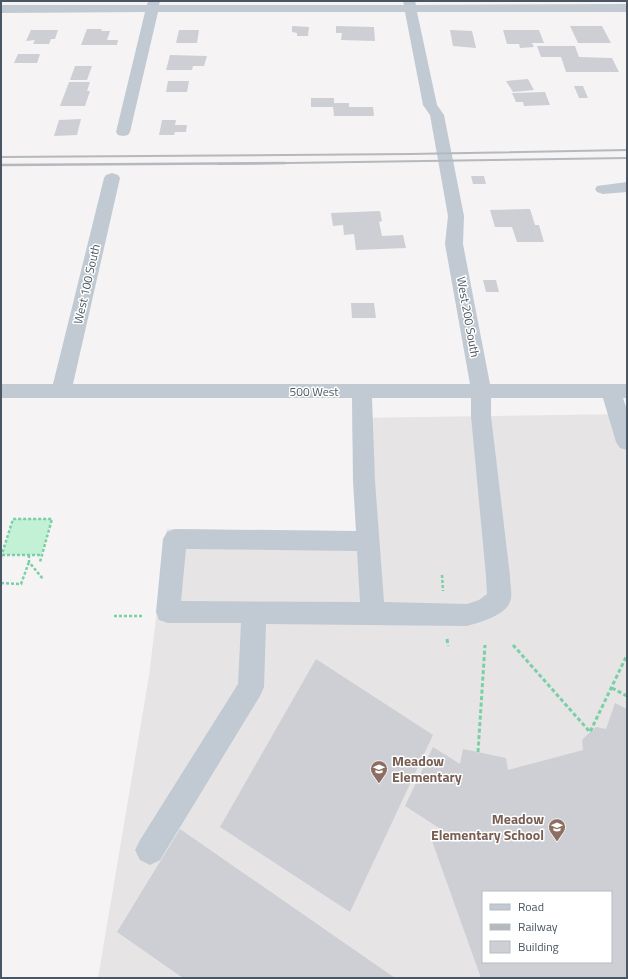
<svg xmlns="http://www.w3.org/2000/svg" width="628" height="979" font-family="'Titillium Web',sans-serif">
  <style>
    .education { fill: #e6e4e5; fill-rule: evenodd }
    .green { fill: #c3f1d5 }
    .building { fill: #cdcfd5; fill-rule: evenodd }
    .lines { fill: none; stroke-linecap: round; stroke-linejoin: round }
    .path-far1 { stroke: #7ad0a6; stroke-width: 2.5; stroke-dasharray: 3 2; stroke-linecap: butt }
    .path { stroke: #7ad0a6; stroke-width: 3; stroke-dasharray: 4 2.5; stroke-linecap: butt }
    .minor { fill: #c1cad2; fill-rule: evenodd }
    .rail-far1 { stroke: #b5b8bd; stroke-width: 2 }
    .rail { stroke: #b5b8bd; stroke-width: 2.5 }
    .labels { text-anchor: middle; stroke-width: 3; stroke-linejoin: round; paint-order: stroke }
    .street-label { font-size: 12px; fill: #4a5661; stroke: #fff }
    .near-education-label { font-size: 14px; font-weight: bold; fill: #785e54; stroke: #fff; text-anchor: start }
  </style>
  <rect width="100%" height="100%" fill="#f5f3f3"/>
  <path class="education" d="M627 414V978H98L149 676 167 529 356 532 352 418ZM483 892H611V962H483Z"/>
  <path class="green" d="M13 519H52L41 555H2Z"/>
  <path class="building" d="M292 26 309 27 308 36H297V33L292 32Z
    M336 26 374 27 375 41 341 40 342 33H336Z
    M570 26H602L611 43H578Z
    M87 29H102L101 31H110L107 40H118L117 45H81Z
    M31 30H58L55 39H51L49 44H33L35 40 26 41Z
    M179 30H199L197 43H176Z
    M450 30 472 31 476 48 453 46Z
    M503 30H539L544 43H532L534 47 520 48 519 44H507Z
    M537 46H575L579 57 612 58 619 72H566L561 57H541Z
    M18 54H40L37 63H14Z
    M170 55 207 56 204 66H193L192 70H166Z
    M75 66H92L87 80H70Z
    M528 79 534 90 513 92 506 81Z
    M168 81H189L187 92H166Z
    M69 82H90L87 91H90L85 106H60Z
    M574 86H583L588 98H579Z
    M545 92 550 105 524 106 523 102H516L512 93Z
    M311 98H334V103H349V107H373L374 116H334L333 107H311Z
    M81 119 77 135 54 136 59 120Z
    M162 120H176L175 125H187L186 132H175L174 135H159Z
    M471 176H484L486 184H473Z
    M530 209 535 225H539L544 242H517L512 227H495L490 210Z
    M380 211 382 221 379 222 382 236 403 235 406 248 356 250 354 234 344 235 343 225 333 226 331 213Z
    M483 280H496L499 292H486Z
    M351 303H374L376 318H352Z
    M316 659 433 735 350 912 220 827Z
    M615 703 627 709V978H481L432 841 453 837 405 806 433 747 460 764 463 749 506 758 508 770 583 750 582 740 590 732 596 727 606 729ZM483 892H611V962H483Z
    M180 829 395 978H183L117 932Z"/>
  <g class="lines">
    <path class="path-far1" d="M2 555H41
      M29 555V562L43 579
      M1 557 13 519H52L40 562
      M442 575 443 591
      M1 583 21 584 29 562
      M114 616H142"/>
    <path class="path" d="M447 639 448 646
      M513 645 590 732 627 655
      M612 688 627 696
      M478 752 485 645"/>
    <path class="minor" d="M148 1H160L159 5H404L403 1H415L416 5 627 4V12H417L437 105 444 115 464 216 463 244 490 384H627V398H623L627 410V450L620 448 616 442 603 398H491V416L510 576C510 583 512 592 511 598 509 615 480 622 467 626L266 624 264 687 260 696 160 860 150 865 140 860 135 850 140 840 238 684 241 623H168L159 620 156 612 163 539 167 532 175 529 356 531 353 481 352 398H1V384H53L104 178 106 175 112 173 118 175 120 178 73 384H470L445 244 448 216 430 115 423 105 405 12H158L130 132 128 135 123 136 118 135 116 132 145 12 1 13V5H147ZM372 398H471V416L486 576 487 594 479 600 467 604 384 602 375 481ZM186 549 357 551 360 602 181 601Z
      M627 182V192L603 194 597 192 595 189 597 186Z"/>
    <path class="rail-far1" d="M1 157 410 154 627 150
      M218 164 627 158"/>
    <path class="rail" d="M1 165 285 163"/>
  </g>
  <defs>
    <g id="school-pin" transform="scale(0.9)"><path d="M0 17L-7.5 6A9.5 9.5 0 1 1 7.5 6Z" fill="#8d6e63" stroke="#fff"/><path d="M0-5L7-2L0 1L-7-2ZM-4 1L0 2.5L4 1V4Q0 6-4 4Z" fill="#fff"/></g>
  </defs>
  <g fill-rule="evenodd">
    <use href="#school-pin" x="379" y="769"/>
    <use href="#school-pin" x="557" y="827"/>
  </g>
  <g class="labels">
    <g class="street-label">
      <text transform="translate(87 284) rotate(-77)" y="4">West 100 South</text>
      <text transform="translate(468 317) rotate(80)" y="4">West 200 South</text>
      <text x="314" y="396">500 West</text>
    </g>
    <g class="near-education-label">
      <text x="392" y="766">Meadow<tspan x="392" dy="16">Elementary</tspan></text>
      <text x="544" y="824" text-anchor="end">Meadow<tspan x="544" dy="16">Elementary School</tspan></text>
    </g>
  </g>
  <rect width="628" height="979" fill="none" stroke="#4a5661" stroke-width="4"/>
  <rect x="482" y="891" width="130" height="72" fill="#ffffff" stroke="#b7bbc0"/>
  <rect x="490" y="904" width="20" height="6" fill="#c1cad2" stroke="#b7bbc0"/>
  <text x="518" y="911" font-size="12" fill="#4a5661">Road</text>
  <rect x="490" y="924" width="20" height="6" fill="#b5b8bd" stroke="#b7bbc0"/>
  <text x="518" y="931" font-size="12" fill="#4a5661">Railway</text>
  <rect x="490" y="941" width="20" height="12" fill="#cdcfd5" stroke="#b7bbc0"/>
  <text x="518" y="951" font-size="12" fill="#4a5661">Building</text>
</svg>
